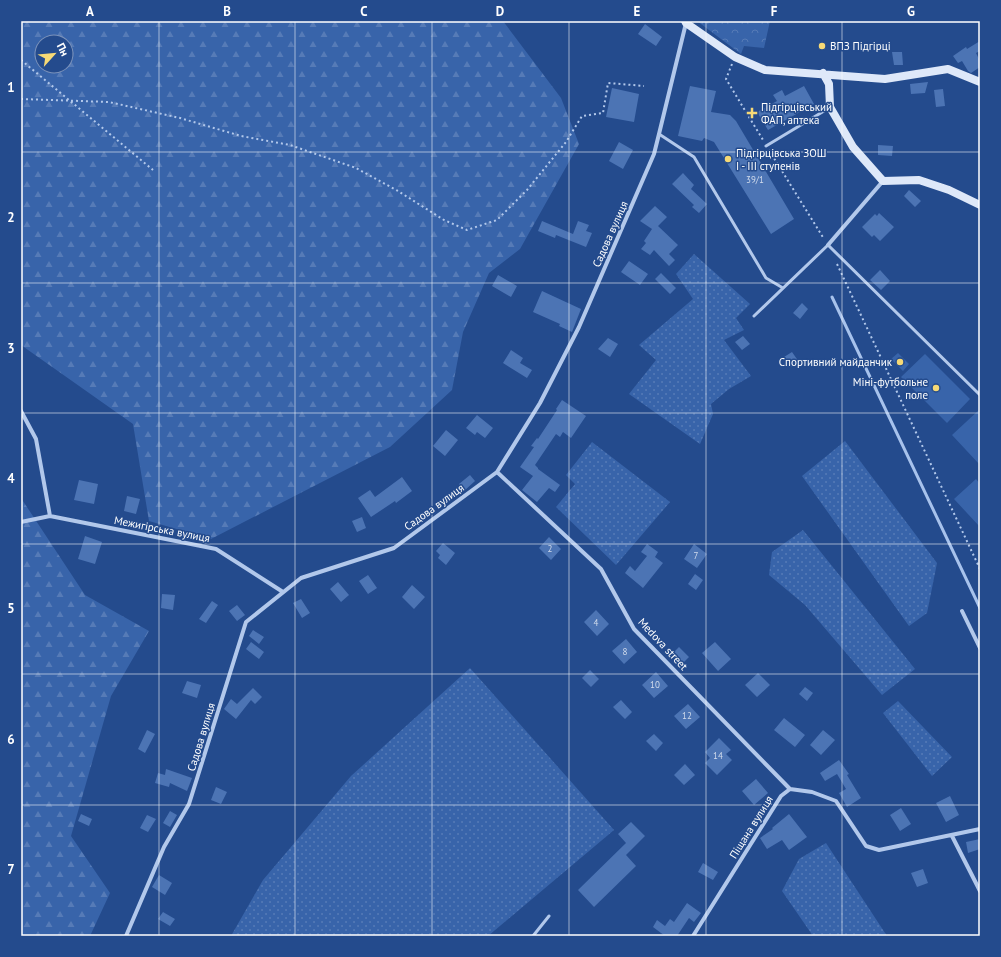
<svg xmlns="http://www.w3.org/2000/svg" width="1001" height="957" font-family="'PT Sans',sans-serif">
  <style>
    .grass { fill: url(#grass-dots) }
    .forest { fill: url(#forest-firs); fill-rule: evenodd }
    .park { fill: url(#park-crowns) }
    .pitch { fill: #3864aa }
    .lines { fill: none; stroke-linecap: round; stroke-linejoin: round }
    .stream { stroke: #a7c2ec; stroke-width: 3 }
    .building { fill: #4c74b4 }
    .path { stroke: #b2c8eb; stroke-width: 2; stroke-dasharray: 2 3; stroke-linecap: butt }
    .lane { stroke: #b2c8eb; stroke-width: 3 }
    .street { stroke: #b2c8eb; stroke-width: 4 }
    .secondary { stroke: #dee8f9; stroke-width: 8 }
    .grid { fill: none; stroke: #fff; stroke-width: 1; stroke-opacity: 0.55 }
    .poi-dot { fill: #f6d976; stroke: #244b8d; stroke-width: 1.5 }
    .labels { text-anchor: middle; stroke-width: 3; stroke-linejoin: round; paint-order: stroke }
    .number-label { font-size: 9px; fill: #d2dcec }
    .poi-label { font-size: 11px; fill: #fff; stroke: #244b8d; text-anchor: start }
    .street-label { font-size: 11px; fill: #fff; stroke: #244b8d }
    .neatline { fill: none; stroke: #fff; stroke-width: 1.5 }
    .grid-label { font-size: 13px; text-anchor: middle; font-weight: bold; fill: #fff }
  </style>
  <defs>
    <pattern id="grass-dots" width="8" height="8" patternUnits="userSpaceOnUse"><rect width="8" height="8" fill="#3864aa"/><path d="M2 2h.1M6 6h.1" fill="none" stroke="#567bb7" stroke-width="1.8" stroke-linecap="round"/></pattern>
    <pattern id="forest-firs" width="22" height="20" patternUnits="userSpaceOnUse"><rect width="22" height="20" fill="#3864aa"/><path d="M5 1l3.5 6h-7zM16 11l3.5 6h-7z" fill="#567bb7"/></pattern>
    <pattern id="park-crowns" width="20" height="18" patternUnits="userSpaceOnUse"><rect width="20" height="18" fill="#3864aa"/><path d="M2 6a3 3 0 1 1 6 0M12 15a3 3 0 1 1 6 0" fill="none" stroke="#567bb7"/></pattern>
  </defs>
  <rect width="100%" height="100%" fill="#244b8d"/>
  <path class="grass" d="M694 254 750 304 736 318 744 330 724 340 751 376 729 389 711 404 713 414 700 444 629 394 656 360 639 345 693 299 676 274Z
    M845 441 937 563 927 613 909 626 802 476Z
    M592 442 670 502 616 565 556 507 575 484 566 475Z
    M803 530 915 669 882 695 805 605 769 575 772 552Z
    M470 668 614 830 488 936H231L263 880 351 776Z
    M898 701 952 757 932 776 883 713Z
    M826 843 887 936H813L782 891 799 859Z"/>
  <path class="forest" d="M21 21H503L561 98 579 144 520 249 489 273 463 332 452 390 390 447 211 539 149 521 133 424 21 345ZM42 42H66V66H42Z
    M21 498 85 595 149 631 111 696 71 836 110 893 90 936H21Z"/>
  <path class="park" d="M697 21H770L764 48 744 46 741 54Z"/>
  <path class="pitch" d="M898 353 909 364 903 371 891 359Z
    M925 354 970 399 947 423 901 377Z
    M980 409V465L952 435Z
    M976 479 980 484V527L954 499Z"/>
  <g class="lines">
    <path class="stream" d="M832 297 980 608"/>
  </g>
  <path class="building" d="M645 24 662 37 656 46 638 34Z
    M980 41V51L976 53 980 61V67L971 73 968 71 962 61 958 63 953 56 966 47 967 49Z
    M892 52H902L903 65H894Z
    M928 82 925 93 911 94 910 84Z
    M690 86 716 91 711 112 730 115 736 121 794 219 771 234 714 142 704 138 702 141 678 136Z
    M804 86 814 104 768 130 757 112 777 101 773 95 782 90 785 96Z
    M612 88 639 94 634 122 606 117Z
    M943 89 945 106 936 107 934 90Z
    M619 142 633 150 623 169 609 161Z
    M878 145 893 146 892 156 878 155Z
    M683 173 694 185 691 189 707 204 699 213 692 207 694 205 672 184Z
    M909 190 921 201 915 207 904 196Z
    M655 206 667 217 658 226 678 245 669 254 675 260 669 266 654 250 650 255 641 249 646 243 644 241 652 229 640 221Z
    M879 213 894 227 880 241 874 235 872 237 862 227 875 214 877 216Z
    M542 221 573 234 578 221 589 225 586 231 592 233 586 247 556 235 555 238 538 231Z
    M629 261 648 274 640 285 621 272Z
    M880 270 890 281 881 290 870 280Z
    M661 273 676 288 670 294 655 279Z
    M498 275 517 286 511 297 492 286Z
    M542 291 581 309 572 332 559 326 560 324 533 312Z
    M802 303 808 309 800 319 793 313Z
    M743 336 750 344 742 350 735 342Z
    M608 338 618 344 610 357 598 349Z
    M511 350 523 358 520 363 532 370 527 378 503 363Z
    M792 352 799 362 791 367 784 357Z
    M562 400 586 416 571 438 563 432 560 437 556 434 535 465 538 468V469L560 485 555 492 549 488 537 502 522 490 533 476 520 467 534 447 531 446 537 438 538 439 557 410 556 409Z
    M477 415 493 428 485 438 477 432 475 435 466 428Z
    M446 430 458 440 445 456 433 446Z
    M470 475 475 481 464 491 459 484Z
    M402 477 412 491 396 503 395 501 371 517 358 498 370 490 375 497Z
    M79 480 98 484 94 504 74 500Z
    M127 496 140 499 136 514 124 511Z
    M362 517 366 528 357 532 352 521Z
    M85 536 102 542 95 564 78 559Z
    M549 537 561 549 551 560 539 548Z
    M443 543 455 553 446 565 438 558 440 555 436 551Z
    M647 544 658 552 655 557 663 563 643 588 625 573 630 566 635 571 647 556 641 552Z
    M694 544 707 554 697 568 684 559Z
    M695 574 703 580 696 590 688 584Z
    M368 575 377 588 368 594 359 581Z
    M338 582 349 595 341 602 330 589Z
    M412 585 425 597 414 609 402 597Z
    M162 594 175 595 173 610 161 608Z
    M301 599 310 613 302 618 293 603Z
    M212 601 218 605 206 623 199 619Z
    M237 605 245 615 237 621 229 611Z
    M596 610 609 624 597 636 584 622Z
    M253 630 264 637 259 644 249 636Z
    M626 639 637 652 624 664 612 651Z
    M251 642 264 652 259 659 246 649Z
    M715 642 731 659 718 671 702 653Z
    M679 647 689 657 681 665 671 655Z
    M590 670 599 679 591 687 582 678Z
    M656 672 668 686 654 698 642 685Z
    M758 673 770 685 757 697 745 685Z
    M187 681 201 685 197 698 182 693Z
    M805 687 813 693 807 701 799 694Z
    M253 688 262 697 255 704 251 700 236 719 224 709 231 699 237 704Z
    M621 700 632 712 625 719 613 707Z
    M688 704 700 717 686 729 674 716Z
    M784 718 805 735 795 747 774 730Z
    M147 730 155 734 145 753 138 749Z
    M823 730 835 740 821 755 810 745Z
    M654 734 663 743 656 751 646 741Z
    M719 738 731 750 726 754 732 760 717 775 705 763 710 758 705 752Z
    M839 760 849 774 847 775 861 798 847 807 839 793 846 789 837 774 825 781 820 773Z
    M685 764 695 775 684 785 674 775Z
    M166 769 192 778 187 791 170 783 169 787 155 783 158 773 165 775Z
    M756 779 768 793 754 805 742 791Z
    M216 787 227 792 221 804 211 800Z
    M950 796 959 815 946 822 936 803Z
    M901 808 911 824 900 831 890 815Z
    M170 811 177 815 170 827 163 823Z
    M81 814 92 819 89 826 78 821Z
    M789 814 807 837 789 850 782 840 767 849 760 838 773 829 772 828Z
    M147 815 156 819 148 832 140 828Z
    M631 822 645 836 626 855 636 866 594 907 578 890 626 843 618 834Z
    M980 839V849L968 853 966 842Z
    M703 863 718 872 713 880 698 872Z
    M923 869 928 883 917 887 911 873Z
    M159 875 172 883 165 895 152 887Z
    M687 903 701 913 694 922 689 918 677 936H665L653 927 657 920 665 926 670 919 674 922Z
    M163 912 175 919 170 926 158 919Z"/>
  <g class="lines">
    <path class="path" d="M21 60 153 170
      M732 64 726 79 763 140
      M21 99 109 102 180 118 241 136 290 145 356 168 398 191 444 220 467 230 497 220 527 190 566 142 582 116 603 113 608 83 644 86
      M769 150 824 239
      M837 264 980 569"/>
    <path class="lane" d="M659 134 694 157 766 278 783 288
      M766 146 829 108
      M754 316 828 245 980 395
      M533 936 549 916"/>
    <path class="street" d="M828 245 883 181
      M21 411 36 439 50 516
      M497 472 601 569 634 629 790 789
      M21 522 50 516 216 549 283 592
      M962 611 980 648
      M952 836 980 891
      M126 936 164 847 189 804 246 622 301 578 394 548 497 472 540 403 579 327 654 154 659 134 686 23
      M693 936 781 796 790 789 812 792 836 801 866 846 879 850 980 829"/>
    <path class="secondary" d="M685 21 686 23 735 57 765 70 885 79 948 69 980 82
      M823 73 829 84 830 107 853 147 883 181 919 180 949 190 980 205"/>
  </g>
  <path class="grid" d="M159 21V936M295 21V936M432 21V936M569 21V936M706 21V936M842 21V936M21 152H980M21 283H980M21 413H980M21 544H980M21 674H980M21 805H980"/>
  <g class="poi-dot">
    <circle cx="822" cy="46" r="4"/>
    <path d="M750 107h4v4h4v4h-4v4h-4v-4h-4v-4h4z"/>
    <circle cx="728" cy="159" r="4"/>
    <circle cx="900" cy="362" r="4"/>
    <circle cx="936" cy="388" r="4"/>
  </g>
  <g class="labels">
    <g class="number-label">
      <text x="755" y="183">39/1</text>
      <text x="550" y="552">2</text>
      <text x="696" y="559">7</text>
      <text x="596" y="626">4</text>
      <text x="625" y="655">8</text>
      <text x="655" y="688">10</text>
      <text x="687" y="719">12</text>
      <text x="718" y="759">14</text>
    </g>
    <g class="poi-label">
      <text x="830" y="50">ВПЗ Підгірці</text>
      <text x="761" y="111">Підгірцівський<tspan x="761" dy="13">ФАП, аптека</tspan></text>
      <text x="736" y="157">Підгірцівська ЗОШ<tspan x="736" dy="13">І - ІІІ ступенів</tspan></text>
      <text x="892" y="366" text-anchor="end">Спортивний майданчик</text>
      <text x="928" y="386" text-anchor="end">Міні-футбольне<tspan x="928" dy="13">поле</tspan></text>
    </g>
    <g class="street-label">
      <text transform="translate(610 234) rotate(-66)" y="4">Садова вулиця</text>
      <text transform="translate(434 507) rotate(-36)" y="4">Садова вулиця</text>
      <text transform="translate(162 529) rotate(11)" y="4">Межигірська вулиця</text>
      <text transform="translate(663 644) rotate(47)" y="4">Medova street</text>
      <text transform="translate(201 737) rotate(-73)" y="4">Садова вулиця</text>
      <text transform="translate(751 827) rotate(-58)" y="4">Піщана вулиця</text>
    </g>
  </g>
  <rect width="1001" height="957" fill="none" stroke="#244b8d" stroke-width="44"/>
  <g transform="translate(54 54) rotate(63)"><circle r="19" fill="#244b8d" stroke="#7c93bb"/>
  <path d="M0-3L7 15L0 10L-7 15Z" fill="#f6d976"/>
  <text y="-6" font-size="11" font-weight="bold" text-anchor="middle" fill="#ffffff">Пн</text>
  </g>
  <rect x="22" y="22" width="957" height="913" class="neatline"/>
  <g class="grid-label">
    <text x="90" y="16">A</text>
    <text x="227" y="16">B</text>
    <text x="364" y="16">C</text>
    <text x="500" y="16">D</text>
    <text x="637" y="16">E</text>
    <text x="774" y="16">F</text>
    <text x="911" y="16">G</text>
    <text x="11" y="92">1</text>
    <text x="11" y="222">2</text>
    <text x="11" y="353">3</text>
    <text x="11" y="483">4</text>
    <text x="11" y="613">5</text>
    <text x="11" y="744">6</text>
    <text x="11" y="874">7</text>
  </g>
</svg>
